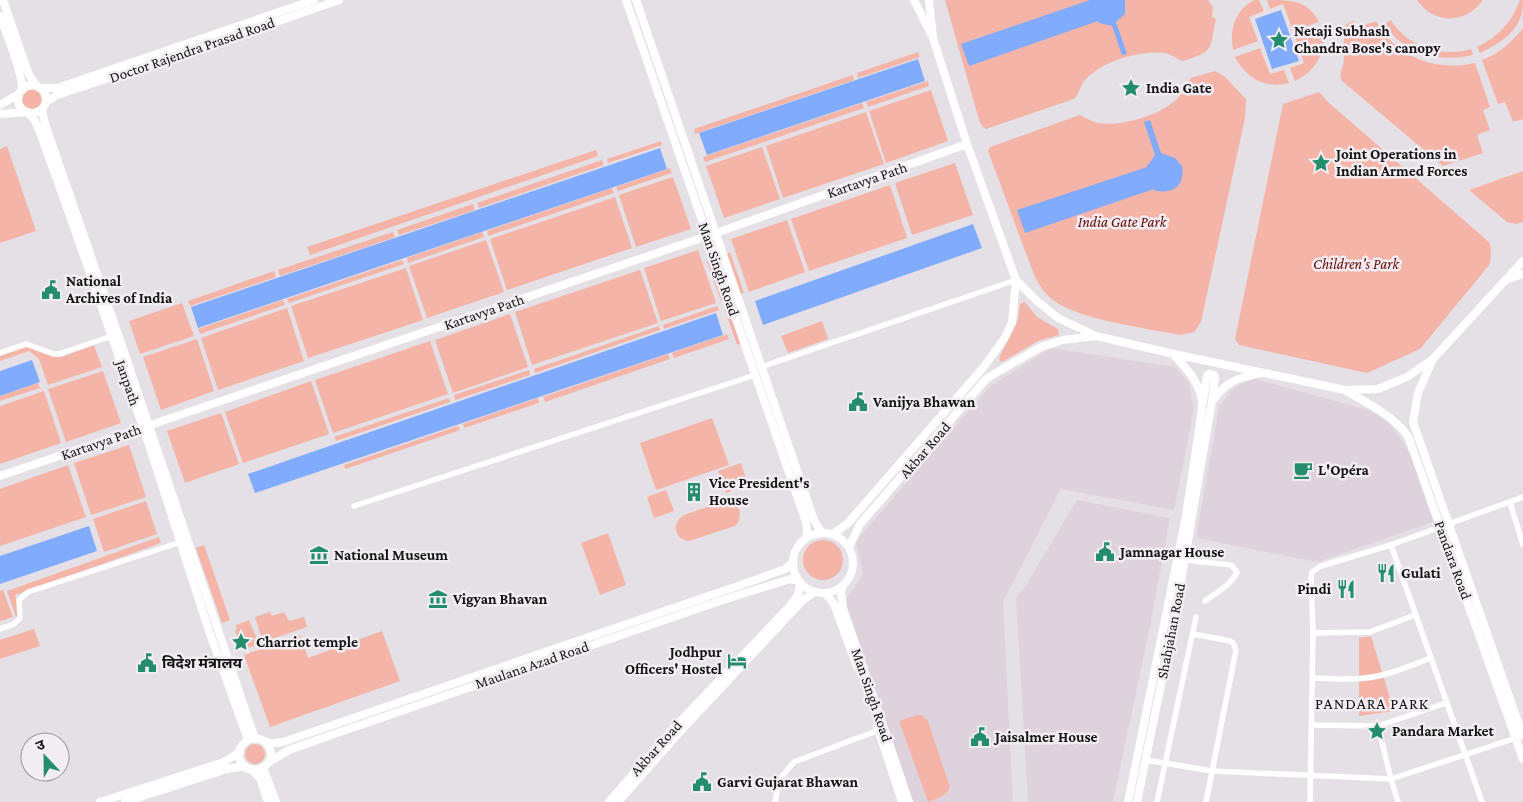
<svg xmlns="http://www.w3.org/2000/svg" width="1523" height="802" font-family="'Crimson Pro','Noto Sans Devanagari',serif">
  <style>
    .built { fill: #ded3dd }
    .green { fill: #f4b4a8 }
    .water { fill: #81abfc }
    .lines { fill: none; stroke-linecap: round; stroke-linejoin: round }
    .street { stroke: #fff; stroke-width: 5.5 }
    .secondary { stroke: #fff; stroke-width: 8 }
    .labels { text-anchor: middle; stroke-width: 5; stroke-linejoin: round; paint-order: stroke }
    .poi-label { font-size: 15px; font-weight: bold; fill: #151315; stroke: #f2edf2; text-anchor: start }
    .street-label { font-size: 15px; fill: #151315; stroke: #f2edf2 }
    .park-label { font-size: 15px; font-style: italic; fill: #650902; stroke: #f2edf2 }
    .neighbourhood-label { font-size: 16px; letter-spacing: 1px; fill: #151315; stroke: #f2edf2 }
  </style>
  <rect width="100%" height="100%" fill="#e5e0e5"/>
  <path class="built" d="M1051 348 1175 367 1189 383 1194 409 1174 510 1061 489 1003 602 1013 802H913L845 601 863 575 856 541 989 387Z
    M1255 379 1368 410 1387 421 1402 440 1412 458 1433 522 1318 562 1196 538 1219 407 1233 389 1243 383Z
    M1077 500 1170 518 1150 626 1113 802H1028L1016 598 1026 585Z"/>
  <path class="green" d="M945 0H1208L1213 7 1212 17 1216 19C1209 49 1216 51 1183 61 1177 59 1171 54 1165 53 1141 50 1102 61 1085 80 1079 87 1081 92 1074 99L986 129 982 126 979 120Z
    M1254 0H1259L1264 11 1249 17 1258 41 1233 50C1229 30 1235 10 1254 0Z
    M1267 0C1291 0 1308 0 1319 22L1293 31 1283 4 1270 9Z
    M1417 0H1483C1466 24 1434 25 1417 0Z
    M1520 0H1523C1523 30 1504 41 1480 53L1477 47C1498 37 1512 22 1520 0Z
    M1391 20C1406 46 1443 58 1471 49L1473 55C1439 63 1404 54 1384 24Z
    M1354 21 1357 28 1376 21C1395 57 1436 72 1475 63L1490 107 1483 110 1490 130 1477 135 1483 153 1443 166 1342 81C1339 74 1341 72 1343 65 1346 53 1342 35 1346 24Z
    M1321 28C1329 50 1315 72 1295 81L1290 68 1304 63 1295 37Z
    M1523 28V119L1513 122 1505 102 1498 104 1482 60C1499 54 1512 42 1523 28Z
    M1260 48 1270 74 1284 70 1289 83C1265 89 1246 78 1235 57Z
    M918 52 920 57 858 78 857 73Z
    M1215 71 1225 77 1246 99 1245 118 1201 322 1194 332 1180 335C1146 328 1079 320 1053 300 1044 293 1039 285 1034 275L988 151 990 147 1080 115C1086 118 1092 122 1098 123 1121 127 1162 115 1178 98 1183 92 1186 84 1191 78Z
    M853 75 854 80 695 134 694 129Z
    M928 81 929 86 868 107 866 102Z
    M931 90 948 141 886 163 869 111Z
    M22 100a10 10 0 1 1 20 0a10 10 0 1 1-20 0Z
    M1319 92 1328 102 1490 243 1491 253 1490 264 1420 349 1367 373 1239 345 1235 339 1283 104Z
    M862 103 864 108 705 162 703 157Z
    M866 112 884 164 783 198 766 146Z
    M661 141 662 145 608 163 607 159Z
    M7 146 36 231 0 243V149Z
    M762 147 780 199 724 218 706 166Z
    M596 150 598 156 310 255 307 247Z
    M602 160 604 165 479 208 477 203Z
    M955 163 973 215 912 235 895 183Z
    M670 168 672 173 618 191 616 187Z
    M1523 171V222L1516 224 1507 222 1469 190Z
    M673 177 691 229 636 247 619 195Z
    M890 185 907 238 809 271 791 219Z
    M612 188 614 193 488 236 487 231Z
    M615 197 632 248 507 290 490 239Z
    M473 204 475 210 399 235 397 230Z
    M787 220 805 272 749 292 731 239Z
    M393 232 395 237 280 276 278 270Z
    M482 232 484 237 408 263 407 258Z
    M486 240 504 292 427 318 409 266Z
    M698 250 716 303 661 321 644 268Z
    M730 252 744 293 740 294 726 254Z
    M711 259 726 299 721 301 707 261Z
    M402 260 404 264 289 303 287 299Z
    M406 268 423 320 308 358 291 306Z
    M640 270 658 323 532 365 515 312Z
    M274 271 276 277 190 306 188 301Z
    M283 300 285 305 200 334 198 329Z
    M1025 302 1037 317 1058 329 1059 335 1038 341 1002 362 999 360 1000 356 1018 320 1020 304Z
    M182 303 194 336 140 354 129 321Z
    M727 303 741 343 737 345 723 305Z
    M717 306 719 310 664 329 663 325Z
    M287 308 304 361 218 390 201 338Z
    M510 314 528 367 453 393 435 340Z
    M822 321 828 339 788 353 781 336Z
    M659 326 660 330 535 373 534 369Z
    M727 334 729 339 674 358 672 353Z
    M197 339 214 391 161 410 143 357Z
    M430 341 448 394 333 433 315 380Z
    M94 345 102 367 48 385 39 359 29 351 0 361V356L27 347 53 357H62Z
    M668 354 670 359 545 402 543 397Z
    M529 370 530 375 455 400 454 395Z
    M103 371 121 423 66 442 48 389Z
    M311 381 329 434 243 463 225 412Z
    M38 383 40 388 0 401V396Z
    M44 391 61 443 0 464V406Z
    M449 398 450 402 336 441 334 437Z
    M538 398 539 403 464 428 463 424Z
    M221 413 239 464 185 483 167 431Z
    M712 418 729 465 656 490 640 443Z
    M458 426 460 430 345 469 344 465Z
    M129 445 146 497 91 515 74 463Z
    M741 463 748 485 726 493 718 471Z
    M68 465 86 517 0 546V489Z
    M666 490 674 511 654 518 647 497Z
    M727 500 734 502 740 511 739 521 735 526 689 541C680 540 675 534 676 525L679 519 684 515Z
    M146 501 157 534 104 552 93 519Z
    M608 533 626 585 600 595 581 543Z
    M159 537 161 543 15 595 22 615 16 617 7 591Z
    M803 560a20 20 0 1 1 40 0a20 20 0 1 1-40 0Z
    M204 545 230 620 222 623 196 548Z
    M3 590 13 617 0 621V591Z
    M270 612 272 616 284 612 289 621 304 617 307 627 263 642 255 617Z
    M249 620 259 644 247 648 242 635 237 636 235 631 237 629 236 625Z
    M34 629 40 646 0 659V640Z
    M382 631 400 681 270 727 244 655 300 635 308 658Z
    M1371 636 1394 711 1359 716V638Z
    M917 715H922L928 721 950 787C946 797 938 798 928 802L899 721Z
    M245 754a10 10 0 1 1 20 0a10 10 0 1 1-20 0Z"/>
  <path class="water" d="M1090 0H1125V14L1116 22 1127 54 1122 55 1112 26 1099 23 1098 21 969 66 961 44Z
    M1281 10 1299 61 1272 69 1255 19Z
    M918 59 925 81 707 155 699 133Z
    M1150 120 1161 153 1175 158 1182 166C1184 177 1181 189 1168 191 1163 192 1159 191 1155 191L1154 189 1025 233 1017 210 1147 167V165L1149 164 1155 155 1144 122Z
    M660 148 667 169 198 328 191 307Z
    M973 224 982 248 763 325 755 301Z
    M716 313 723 335 255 493 248 474Z
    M32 360 40 382 0 396V371Z
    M89 526 97 551 0 584V556Z"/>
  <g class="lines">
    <path class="street" d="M0 353 26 344 54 354H59L112 336
      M761 367 1016 280
      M1510 502 1523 545
      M354 506 755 375
      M1391 545 1482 802
      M1185 560 1231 565 1237 572C1231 585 1216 593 1205 601
      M0 629 14 624 20 618 19 600 28 592 181 542
      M1313 633 1370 632 1415 615
      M1193 634 1230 641 1233 643 1236 650 1206 802
      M1312 678C1337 679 1362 681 1386 674 1401 670 1416 664 1430 658
      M1312 725 1378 726 1446 703
      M1378 726 1391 779 1398 802
      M1146 760 1212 771 1391 779 1516 738
      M775 802 779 780 794 762 879 730
      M1157 802 1196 617
      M1310 802 1313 633 1311 578 1312 572 1321 566 1391 545 1523 497"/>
    <path class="secondary" d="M3 0 29 75 37 86
      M626 0 806 522 807 530 806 538
      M636 0 814 520 822 533
      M914 0 931 34
      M929 0 933 38 967 144 1016 280 1037 301 1058 318 1096 336 1174 354 1345 390 1378 389 1407 377 1433 359 1523 261
      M0 16C7 36 22 70 22 90
      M18 99a14 14 0 1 1 28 0a14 14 0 1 1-28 0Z
      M41 88H57L314 0
      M46 102 57 95 196 50 339 0
      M0 105 19 94
      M42 110 45 124 120 340 255 739
      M29 113 35 121 41 135 83 253 149 445 209 631 248 740
      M0 114 26 112
      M1508 279 1523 274
      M1432 361 1418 393 1413 422 1523 736
      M1346 391C1369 404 1392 415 1408 436L1523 759
      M1203 401 1207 375 1210 374 1214 375 1215 378 1212 400
      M0 476 716 233 967 144
      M793 563a30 30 0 1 1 60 0a30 30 0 1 1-60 0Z
      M833 534 848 523 983 368 1004 339 1012 323 1016 280
      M849 547 860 524 987 378 1041 347 1063 340 1096 336
      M842 587 841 592 843 608 909 802
      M825 593 834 604 857 667
      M877 726 902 802
      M264 741C288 764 243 784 239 756 238 745 249 736 259 739 263 740 266 742 270 743 276 743 280 743 286 741L758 579 785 569 793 562
      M269 762 289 750 317 740 723 600 790 579 799 581
      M264 767V770L276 802
      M251 769 260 778 268 802
      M100 802 224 762 240 752
      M125 802 227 769 245 766
      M609 802 671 731 789 607 798 595 800 583
      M618 802 676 736 803 600 815 592
      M1128 802 1186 516 1202 409C1204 387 1188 370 1174 355
      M1137 802 1175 616 1212 401C1228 380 1236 379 1260 373"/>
  </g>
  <defs>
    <g id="sight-bare" transform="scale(1.5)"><path d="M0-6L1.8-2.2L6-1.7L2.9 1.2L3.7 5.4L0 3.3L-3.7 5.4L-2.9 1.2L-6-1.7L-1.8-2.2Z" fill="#248e6c" stroke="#f2edf2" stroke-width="2.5" paint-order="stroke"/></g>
    <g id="civic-bare" transform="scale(1.5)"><path d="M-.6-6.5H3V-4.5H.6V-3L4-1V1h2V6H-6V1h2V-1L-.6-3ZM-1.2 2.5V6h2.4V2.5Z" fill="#248e6c" stroke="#f2edf2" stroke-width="2.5" paint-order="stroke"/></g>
    <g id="cafe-bare" transform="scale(1.5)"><path d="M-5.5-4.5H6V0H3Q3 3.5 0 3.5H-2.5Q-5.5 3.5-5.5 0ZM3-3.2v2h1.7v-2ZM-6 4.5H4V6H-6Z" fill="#248e6c" stroke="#f2edf2" stroke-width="2.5" paint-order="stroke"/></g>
    <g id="building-bare" transform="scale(1.5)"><path d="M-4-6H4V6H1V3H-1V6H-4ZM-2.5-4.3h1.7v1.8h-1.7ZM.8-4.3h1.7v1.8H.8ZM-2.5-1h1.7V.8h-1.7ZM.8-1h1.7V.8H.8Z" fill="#248e6c" stroke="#f2edf2" stroke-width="2.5" paint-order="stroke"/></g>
    <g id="museum-bare" transform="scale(1.5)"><path d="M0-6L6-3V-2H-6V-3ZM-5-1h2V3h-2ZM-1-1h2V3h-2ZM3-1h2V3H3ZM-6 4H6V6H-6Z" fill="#248e6c" stroke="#f2edf2" stroke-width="2.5" paint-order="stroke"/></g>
    <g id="restaurant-bare" transform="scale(1.5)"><path d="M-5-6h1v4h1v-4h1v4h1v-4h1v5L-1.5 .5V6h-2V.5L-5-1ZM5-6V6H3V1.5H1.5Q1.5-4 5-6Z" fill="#248e6c" stroke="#f2edf2" stroke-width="2.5" paint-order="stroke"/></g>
    <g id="hotel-bare" transform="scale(1.5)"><path d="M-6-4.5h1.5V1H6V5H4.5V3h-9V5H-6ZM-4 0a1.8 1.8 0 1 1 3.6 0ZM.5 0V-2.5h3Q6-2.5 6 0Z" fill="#248e6c" stroke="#f2edf2" stroke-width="2.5" paint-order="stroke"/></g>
  </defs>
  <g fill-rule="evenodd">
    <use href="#sight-bare" x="1279" y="40"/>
    <use href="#sight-bare" x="1131" y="88"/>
    <use href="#sight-bare" x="1321" y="163"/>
    <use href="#civic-bare" x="51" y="290"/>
    <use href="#civic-bare" x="858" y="402"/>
    <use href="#cafe-bare" x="1303" y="470"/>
    <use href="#building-bare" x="694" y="492"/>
    <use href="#civic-bare" x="1105" y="552"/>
    <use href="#museum-bare" x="319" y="555"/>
    <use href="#restaurant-bare" x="1386" y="573"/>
    <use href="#restaurant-bare" x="1346" y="589"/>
    <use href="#museum-bare" x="438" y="599"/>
    <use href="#sight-bare" x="241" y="642"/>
    <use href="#hotel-bare" x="737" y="661"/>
    <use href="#civic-bare" x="147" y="663"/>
    <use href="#sight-bare" x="1377" y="731"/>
    <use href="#civic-bare" x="980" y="737"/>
    <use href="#civic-bare" x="702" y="782"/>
  </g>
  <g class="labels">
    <g class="poi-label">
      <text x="1294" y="36">Netaji Subhash<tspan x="1294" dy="17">Chandra Bose's canopy</tspan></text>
      <text x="1146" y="93">India Gate</text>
      <text x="1336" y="159">Joint Operations in<tspan x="1336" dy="17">Indian Armed Forces</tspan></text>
      <text x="66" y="286">National<tspan x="66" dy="17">Archives of India</tspan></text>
      <text x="873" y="407">Vanijya Bhawan</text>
      <text x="1318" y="475">L'Opéra</text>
      <text x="709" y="488">Vice President's<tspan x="709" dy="17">House</tspan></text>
      <text x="1120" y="557">Jamnagar House</text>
      <text x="334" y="560">National Museum</text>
      <text x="1401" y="578">Gulati</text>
      <text x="1331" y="594" text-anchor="end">Pindi</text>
      <text x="453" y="604">Vigyan Bhavan</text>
      <text x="256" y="647">Charriot temple</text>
      <text x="722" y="657" text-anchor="end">Jodhpur<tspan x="722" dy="17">Officers' Hostel</tspan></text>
      <text x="162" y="668">विदेश मंत्रालय</text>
      <text x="1392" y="736">Pandara Market</text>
      <text x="995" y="742">Jaisalmer House</text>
      <text x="717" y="787">Garvi Gujarat Bhawan</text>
    </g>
    <g class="street-label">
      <text transform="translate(192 50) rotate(-19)" y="5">Doctor Rajendra Prasad Road</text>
      <text transform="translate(867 180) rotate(-19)" y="5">Kartavya Path</text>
      <text transform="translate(719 269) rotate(71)" y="5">Man Singh Road</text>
      <text transform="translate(484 312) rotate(-19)" y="5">Kartavya Path</text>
      <text transform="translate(128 383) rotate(71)" y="5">Janpath</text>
      <text transform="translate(101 442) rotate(-19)" y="5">Kartavya Path</text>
      <text transform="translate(925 450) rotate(-49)" y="5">Akbar Road</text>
      <text transform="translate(1453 560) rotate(70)" y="5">Pandara Road</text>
      <text transform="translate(1171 631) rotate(-79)" y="5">Shahjahan Road</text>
      <text transform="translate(532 665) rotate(-19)" y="5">Maulana Azad Road</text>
      <text transform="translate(872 695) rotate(71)" y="5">Man Singh Road</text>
      <text transform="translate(656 748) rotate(-48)" y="5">Akbar Road</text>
    </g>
    <g class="park-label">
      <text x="1122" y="227">India Gate Park</text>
      <text x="1356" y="269">Children's Park</text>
    </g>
    <g class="neighbourhood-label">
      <text x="1372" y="709">PANDARA PARK</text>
    </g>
  </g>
  <g transform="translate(45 757) rotate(338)"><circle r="24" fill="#f2edf2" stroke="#9a969a"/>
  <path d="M0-4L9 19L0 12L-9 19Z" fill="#248e6c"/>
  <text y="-8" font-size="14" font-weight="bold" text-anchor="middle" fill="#151315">उ</text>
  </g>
</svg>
